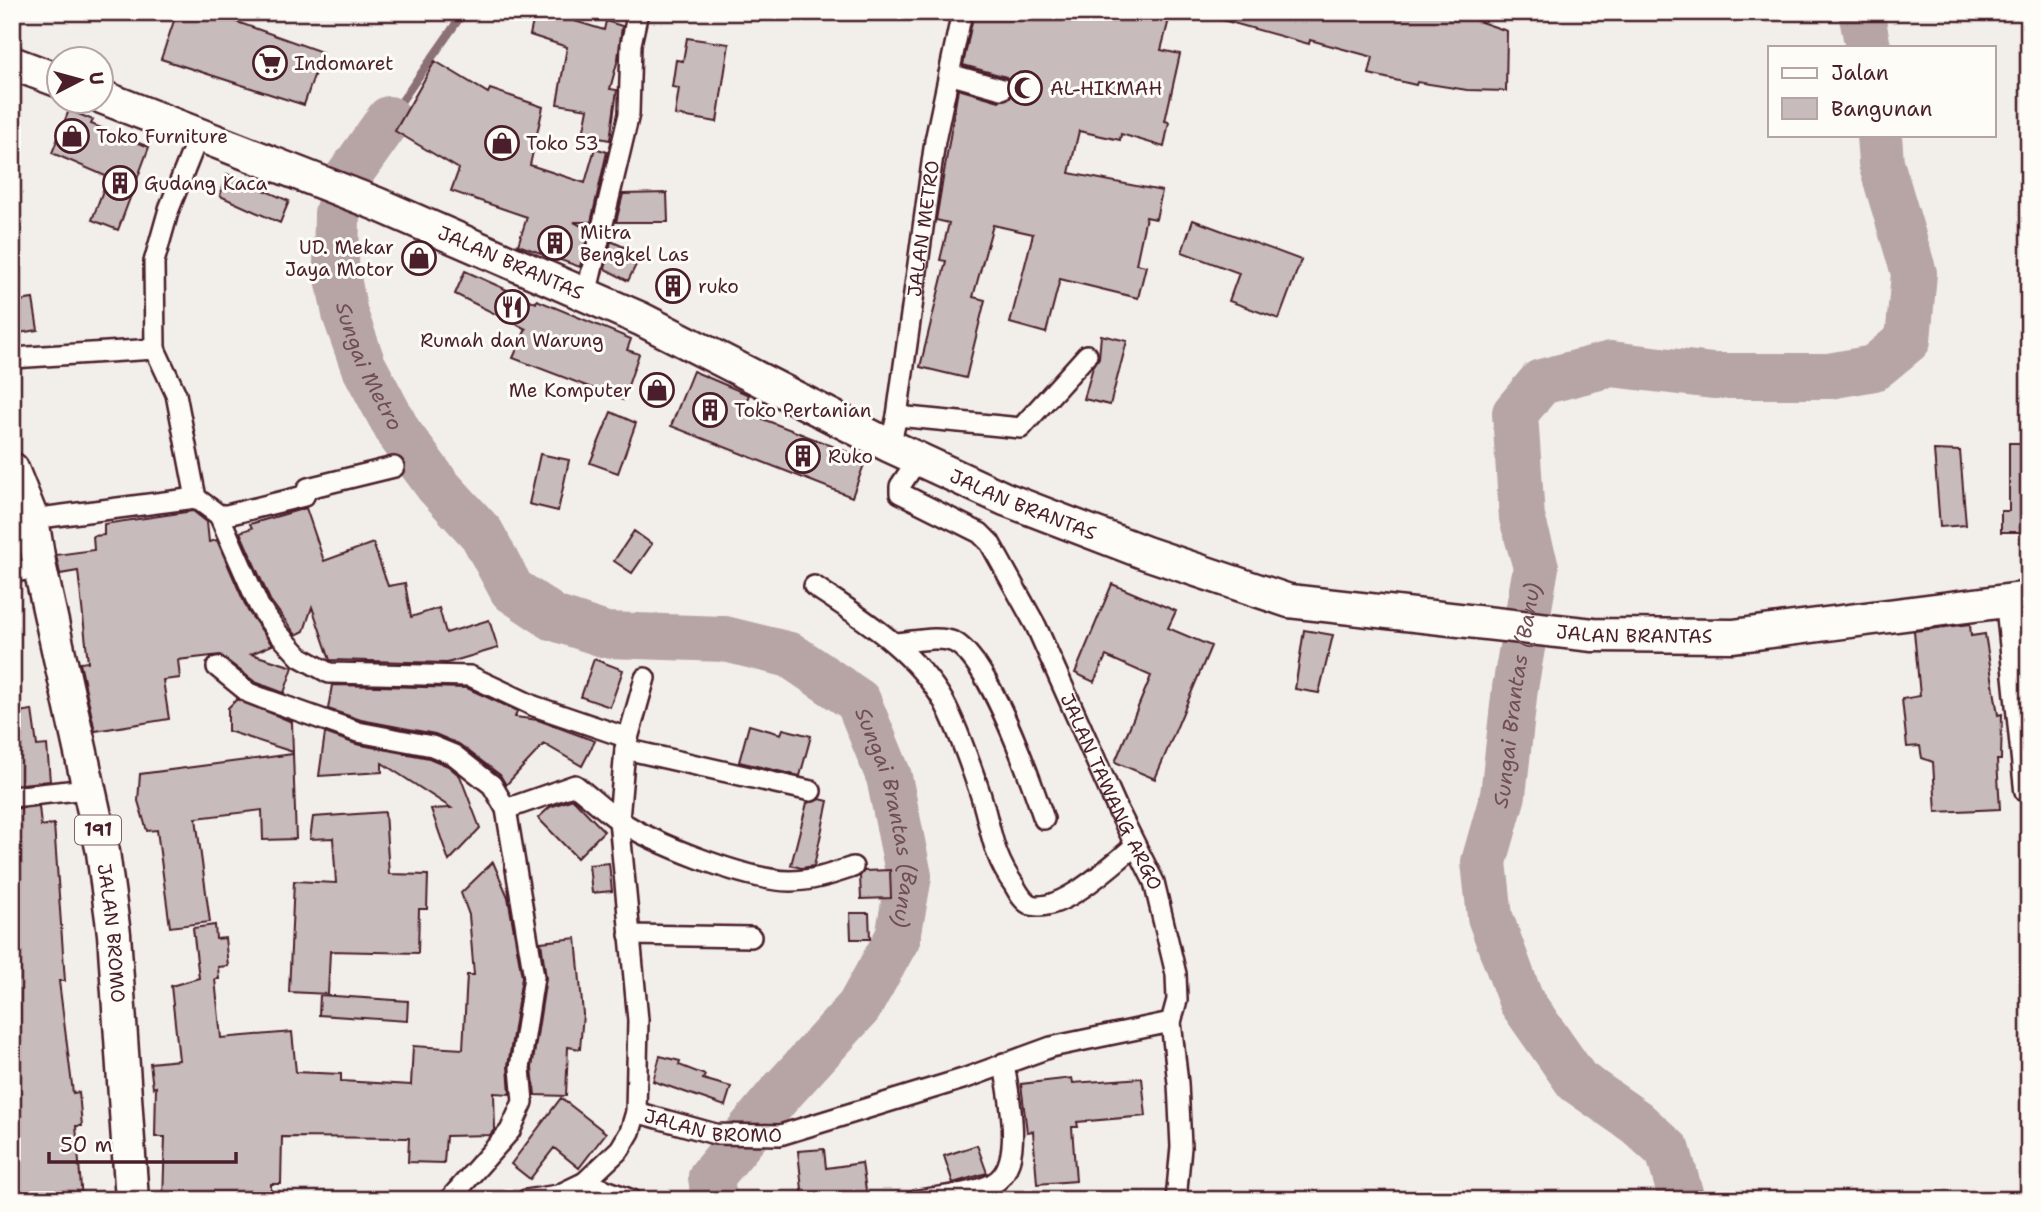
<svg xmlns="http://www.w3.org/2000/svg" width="2041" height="1212" font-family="'Shantell Sans',sans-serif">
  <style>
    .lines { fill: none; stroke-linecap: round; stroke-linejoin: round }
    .stream { stroke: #8b6f75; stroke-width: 8 }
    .river { stroke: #b7a5a6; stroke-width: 46 }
    .building { fill: #c8bbbb; stroke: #4a1f2b; stroke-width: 2 }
    .minor-casing { stroke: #4a1f2b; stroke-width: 24 }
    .secondary-casing { stroke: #4a1f2b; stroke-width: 33 }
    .primary-casing { stroke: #4a1f2b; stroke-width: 37 }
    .minor { stroke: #fdfcf7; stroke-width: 19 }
    .secondary { stroke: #fdfcf7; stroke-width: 28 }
    .primary { stroke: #fdfcf7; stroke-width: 32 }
    .labels { text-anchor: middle; stroke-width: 6; stroke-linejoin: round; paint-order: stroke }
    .shield { fill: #fdfcf7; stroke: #806168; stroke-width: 2 }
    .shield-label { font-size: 18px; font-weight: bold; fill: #4a1f2b }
    .poi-label { font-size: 19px; fill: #4a1f2b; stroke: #fdfcf7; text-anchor: start }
    .street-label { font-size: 19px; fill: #4a1f2b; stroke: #fdfcf7 }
    .water-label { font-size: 21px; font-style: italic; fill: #704e56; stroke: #fdfcf7 }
  </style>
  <rect width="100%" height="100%" fill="#f2efeb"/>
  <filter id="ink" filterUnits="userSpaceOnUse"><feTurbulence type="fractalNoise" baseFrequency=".0143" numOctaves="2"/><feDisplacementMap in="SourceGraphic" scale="14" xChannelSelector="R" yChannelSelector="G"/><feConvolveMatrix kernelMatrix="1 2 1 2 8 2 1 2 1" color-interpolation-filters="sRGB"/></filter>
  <g filter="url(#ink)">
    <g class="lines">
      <path class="stream" d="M389 119 464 12"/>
      <g class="river">
        <path d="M1861 12 1868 47"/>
        <path id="s1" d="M389 119 348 177 337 213 336 267 345 314 363 365 399 433 438 486 482 534 512 590 554 618 606 635 725 639 790 655 858 701 889 777 909 876 898 937 859 1007 778 1096 711 1177 714 1200"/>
        <path id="s2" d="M1682 1200 1668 1151 1636 1122 1577 1081 1521 1001 1490 917 1484 862 1503 795 1515 688 1536 567 1522 518 1515 413 1541 382 1611 364 1713 376H1829L1874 368 1908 340 1914 273 1881 163 1879 135"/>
      </g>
    </g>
    <path class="building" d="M177 12H221L220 16 322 52 304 105 161 59Z
      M535 12H545L604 30 606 21 622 26 618 59 610 89 617 90 610 140 583 135 588 109 557 104 567 47 530 35Z
      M974 12H1171L1161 50 1180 54 1165 121 1169 122 1164 147 1121 134 1120 140 1079 131 1069 173 1162 191 1156 219 1146 217 1136 264 1146 266 1138 298 1060 279 1046 333 1010 323 1033 234 993 225 973 297 985 300 966 378 920 367 946 261 940 260 949 223 936 220 958 89 999 101 1010 98 1014 92V85L1006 77 963 65Z
      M1220 12H1452L1507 31 1506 91 1467 90 1417 82 1416 85 1369 74 1373 57 1310 40 1309 44 1219 19Z
      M687 38 729 44 717 122 675 115 679 88 672 87 676 60 683 61Z
      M435 61 488 93 490 89 543 107 530 165 585 183 595 148 607 152 591 222H574L589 230 580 267 518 245 527 217 451 191 459 169 395 131Z
      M69 110 93 120 91 124 149 147 118 230 92 220 108 177 52 153Z
      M227 174 289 201 280 223 220 196Z
      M667 193 668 222H616L623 194Z
      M1193 220 1301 260 1279 319 1229 301 1239 273 1182 252Z
      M611 241 641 255 628 281 605 269Z
      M465 271 536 303 537 300 631 339 627 350 639 354 623 400 513 358 526 329 455 294Z
      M33 299 38 330 12 334V302Z
      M1101 335 1127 341 1110 405 1084 399 1093 367 1099 358Z
      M693 371 749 395 742 411 866 459 852 497 671 426Z
      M611 412 636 423 618 473 590 463Z
      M2009 443H2029V532H2001V511H2009Z
      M1934 450 1960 451 1966 525 1940 527Z
      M540 454 569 460 558 511 529 504Z
      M306 508 324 561 373 543 388 586 405 583 411 617 439 608 446 633 489 620 498 648 447 663 330 660 312 607 304 631 296 635 270 600 240 532 252 528 250 524Z
      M193 511 207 522 209 542 217 540 248 611 272 645 251 654 293 667 284 693 255 682 220 655 178 660 180 678 163 680 169 719 95 731 80 663 88 662 78 571 60 574 56 555 94 550 93 536 104 535V524Z
      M634 531 652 544 632 573 614 561Z
      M1112 584 1176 611 1168 628 1211 646 1155 779 1115 762 1151 676 1106 656 1094 682 1075 673Z
      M1970 624 1971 636 1985 634 1998 715 2002 714 2001 760H1997L2000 809 1936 812 1933 762 1922 758 1920 746 1907 747 1902 699 1920 696 1914 631Z
      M1304 630 1333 635 1319 693 1295 689Z
      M594 659 623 670 610 707 581 697Z
      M332 685 467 688 517 711 515 717 538 720 595 741 582 766 544 744 506 785 500 775 459 744 435 734 361 720 328 709Z
      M237 699 292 722 293 752 228 731V708Z
      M32 710 37 746 47 745 50 781 12 785V713Z
      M749 725 781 734 783 729 811 736 800 776 739 762Z
      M325 733 356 744 429 758 448 766 460 776 480 828 449 861 431 809 451 808 382 763V772L319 776Z
      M293 754 296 839 263 840 262 810 196 818 210 922 170 927 157 830 147 831 138 801 140 774Z
      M573 799 604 831 577 858 538 818 550 807Z
      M820 799 828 801 814 866 801 868 791 865 807 803Z
      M39 806 41 826 54 824 65 981H59L73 1093 79 1092 82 1126H76L82 1200H12V809Z
      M385 812 389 874 428 875 427 909H419L418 953 330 951 328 994 289 992 294 881 336 883 333 838 310 839 313 817Z
      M493 862 508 897 522 977 508 1066 510 1094 494 1093 495 1129 490 1135 446 1136 444 1163 408 1162 409 1138 282 1137 281 1184H271V1200H163L165 1137H155L156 1087 153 1088 150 1063 179 1060 171 986 199 978 193 928 215 925 216 939 225 938 228 966 218 967 219 979H215L221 1038 292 1032 296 1072 341 1074V1081L411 1085 413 1046 463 1049 467 975H474L469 915 461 893Z
      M609 863 612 891 592 893 589 865Z
      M890 870 891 898 861 899 860 876 864 871Z
      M850 913H869L870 939H851Z
      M576 938 583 1014 580 1049 568 1047 566 1096 535 1095 532 1068 546 978 541 942Z
      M320 995 408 1001 407 1021 319 1015Z
      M660 1056 680 1061 679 1065 705 1075 703 1079 731 1087 725 1106 653 1081Z
      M1072 1078 1073 1083 1142 1078 1146 1116 1077 1122 1078 1127H1072L1076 1181 1037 1184 1033 1131 1027 1132 1021 1084Z
      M561 1098 606 1133 579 1168 554 1148 530 1179 511 1164Z
      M977 1145 987 1173 953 1183 944 1156Z
      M824 1149 826 1168 862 1163 867 1197 803 1199 798 1151Z"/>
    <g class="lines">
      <g class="minor-casing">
        <g id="minor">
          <path d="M949 74 1002 89"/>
          <path d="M586 295 629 114 631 44 638 12"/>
          <path d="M155 349 154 262 169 209 199 134"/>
          <path d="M12 358 155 349 176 394 196 498"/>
          <path d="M897 416 1021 428 1087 355"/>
          <path id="s3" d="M890 446 897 416 935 141 962 12"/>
          <path id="s4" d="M918 459 900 486V493L980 533 990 543 1036 626 1118 810 1154 882 1176 974 1177 1000 1171 1022 1178 1083 1181 1147 1176 1200"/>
          <path d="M219 515 259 606 277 632 300 657 329 673 470 676 534 706 628 738"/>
          <path d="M32 519 196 498 219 515H227L304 496 308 488 394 467"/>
          <path d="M12 572 40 568"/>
          <path d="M814 586C863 619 914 650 944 702 958 728 968 759 978 787 991 823 990 852 1014 885 1018 892 1023 902 1031 905 1061 914 1112 864 1135 846"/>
          <path d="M895 643C912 642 938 635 954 642 989 659 1031 781 1044 819"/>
          <path d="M217 667 249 693 262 698 358 732 432 746 454 755 492 785 506 809 534 977 520 1068 523 1102 510 1131 449 1200"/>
          <path d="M625 749 811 791"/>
          <path d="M12 797 87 789"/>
          <path d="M506 809 575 785C589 796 603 809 617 819 654 844 746 880 790 881 812 881 832 874 853 867"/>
          <path d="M629 935 751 937"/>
          <path id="s5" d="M636 1112 715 1134 780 1135 966 1078 1051 1047 1171 1022"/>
          <path d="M585 1182 632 1200"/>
          <path d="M526 1200 558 1195 585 1182 620 1149 630 1132 636 1112 638 1020 619 820 625 749 645 678"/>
          <path d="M918 1200C938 1197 983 1193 998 1180 1024 1158 1008 1092 1004 1063"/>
        </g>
      </g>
      <g class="secondary-casing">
        <path id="secondary" d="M2010 601 2029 789"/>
      </g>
      <g class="primary-casing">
        <g id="primary">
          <path d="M12 63 60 81"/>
          <path id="s6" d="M102 97 377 204 641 319 890 446 1005 499 1146 553 1289 601 1593 635 1733 636 2029 598"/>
          <path id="s7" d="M12 469 32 519 40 568 103 852 114 934 132 1200"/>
        </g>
      </g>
      <use href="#minor" class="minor"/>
      <use href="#secondary" class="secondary"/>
      <use href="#primary" class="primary"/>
    </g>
  </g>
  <defs>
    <g id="supermarket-ring" transform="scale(1.75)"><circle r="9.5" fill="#fdfcf7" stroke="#4a1f2b" stroke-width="1.5"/><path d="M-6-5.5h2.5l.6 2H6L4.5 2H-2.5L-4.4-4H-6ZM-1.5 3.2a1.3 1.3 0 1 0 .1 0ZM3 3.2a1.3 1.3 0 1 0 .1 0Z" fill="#4a1f2b"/></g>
    <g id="mosque-ring" transform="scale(1.75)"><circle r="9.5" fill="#fdfcf7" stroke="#4a1f2b" stroke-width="1.5"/><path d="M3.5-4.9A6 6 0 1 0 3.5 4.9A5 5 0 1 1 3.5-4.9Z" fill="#4a1f2b"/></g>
    <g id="shop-ring" transform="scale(1.75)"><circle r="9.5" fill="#fdfcf7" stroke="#4a1f2b" stroke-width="1.5"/><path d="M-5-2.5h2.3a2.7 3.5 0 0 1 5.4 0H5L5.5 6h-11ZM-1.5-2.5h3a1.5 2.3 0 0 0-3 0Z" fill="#4a1f2b"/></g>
    <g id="building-ring" transform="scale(1.75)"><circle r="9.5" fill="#fdfcf7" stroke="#4a1f2b" stroke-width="1.5"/><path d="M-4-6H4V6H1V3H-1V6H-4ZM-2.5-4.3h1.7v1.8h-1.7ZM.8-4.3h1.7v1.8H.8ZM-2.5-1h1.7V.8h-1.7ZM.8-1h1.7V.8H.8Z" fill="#4a1f2b"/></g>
    <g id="restaurant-ring" transform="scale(1.75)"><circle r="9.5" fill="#fdfcf7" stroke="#4a1f2b" stroke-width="1.5"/><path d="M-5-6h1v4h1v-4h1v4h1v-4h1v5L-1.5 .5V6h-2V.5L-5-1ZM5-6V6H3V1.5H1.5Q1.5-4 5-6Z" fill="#4a1f2b"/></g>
  </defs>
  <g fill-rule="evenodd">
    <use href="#supermarket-ring" x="270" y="63"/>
    <use href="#mosque-ring" x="1025" y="88"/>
    <use href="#shop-ring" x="72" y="136"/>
    <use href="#shop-ring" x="502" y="143"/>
    <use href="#building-ring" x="120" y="183"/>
    <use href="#building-ring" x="555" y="243"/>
    <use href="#shop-ring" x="419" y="258"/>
    <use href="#building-ring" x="673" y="286"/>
    <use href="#restaurant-ring" x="512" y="307"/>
    <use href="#shop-ring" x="657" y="390"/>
    <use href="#building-ring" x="710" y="410"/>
    <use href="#building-ring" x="803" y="456"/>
  </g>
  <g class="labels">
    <rect class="shield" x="75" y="815.5" width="46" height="29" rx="5"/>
    <g class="shield-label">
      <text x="98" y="836">191</text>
    </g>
    <g class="poi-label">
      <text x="294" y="70">Indomaret</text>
      <text x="1050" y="95">AL-HIKMAH</text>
      <text x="96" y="143">Toko Furniture</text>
      <text x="526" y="150">Toko 53</text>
      <text x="144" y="190">Gudang Kaca</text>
      <text x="580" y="239">Mitra<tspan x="580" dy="22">Bengkel Las</tspan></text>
      <text x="394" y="254" text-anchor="end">UD. Mekar<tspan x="394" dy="22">Jaya Motor</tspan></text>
      <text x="698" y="293">ruko</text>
      <text x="512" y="347" text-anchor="middle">Rumah dan Warung</text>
      <text x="632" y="397" text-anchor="end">Me Komputer</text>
      <text x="734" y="417">Toko Pertanian</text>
      <text x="828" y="463">Ruko</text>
    </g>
    <g class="street-label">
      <text dy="7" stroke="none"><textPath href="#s3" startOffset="220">JALAN METRO</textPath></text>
      <text dy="7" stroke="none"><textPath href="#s6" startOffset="441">JALAN BRANTAS</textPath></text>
      <text dy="7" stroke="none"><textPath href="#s6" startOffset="1008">JALAN BRANTAS</textPath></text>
      <text dy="7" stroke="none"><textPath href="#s6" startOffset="1638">JALAN BRANTAS</textPath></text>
      <text dy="7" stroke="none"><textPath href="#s4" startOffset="420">JALAN TAWANG ARGO</textPath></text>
      <text dy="7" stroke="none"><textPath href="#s7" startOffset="476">JALAN BROMO</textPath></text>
      <text dy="7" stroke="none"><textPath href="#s5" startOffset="79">JALAN BROMO</textPath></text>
    </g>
    <g class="water-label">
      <text dy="7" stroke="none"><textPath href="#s1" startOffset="268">Sungai Metro</textPath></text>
      <text dy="7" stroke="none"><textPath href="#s2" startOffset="579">Sungai Brantas (Banu)</textPath></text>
      <text dy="7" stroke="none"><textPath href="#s1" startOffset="1031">Sungai Brantas (Banu)</textPath></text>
    </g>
  </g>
  <rect width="2041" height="1212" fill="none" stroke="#fdfcf7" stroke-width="42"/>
  <rect x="21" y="21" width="1999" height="1170" fill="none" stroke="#4a1f2b" stroke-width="2.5" filter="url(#ink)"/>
  <rect x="1768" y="46" width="228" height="91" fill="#fdfcf7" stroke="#b5a4a5" stroke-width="2"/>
  <rect x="1782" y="68" width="35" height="10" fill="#fdfcf7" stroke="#b5a4a5" stroke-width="2"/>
  <text x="1831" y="80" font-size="21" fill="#4a1f2b">Jalan</text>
  <rect x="1782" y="98" width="35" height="21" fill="#c8bbbb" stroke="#b5a4a5" stroke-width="2"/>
  <text x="1831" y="116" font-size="21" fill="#4a1f2b">Bangunan</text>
  <g transform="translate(80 80) rotate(84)"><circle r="33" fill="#fdfcf7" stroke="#b5a4a5" stroke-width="2"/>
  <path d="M0-5L12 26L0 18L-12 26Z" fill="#4a1f2b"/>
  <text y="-10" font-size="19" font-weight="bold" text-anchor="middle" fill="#4a1f2b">U</text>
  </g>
  <path d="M49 1152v10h187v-10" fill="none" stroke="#4a1f2b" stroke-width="3.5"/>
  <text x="60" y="1152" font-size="21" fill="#4a1f2b" stroke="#fdfcf7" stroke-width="5" paint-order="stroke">50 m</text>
</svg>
